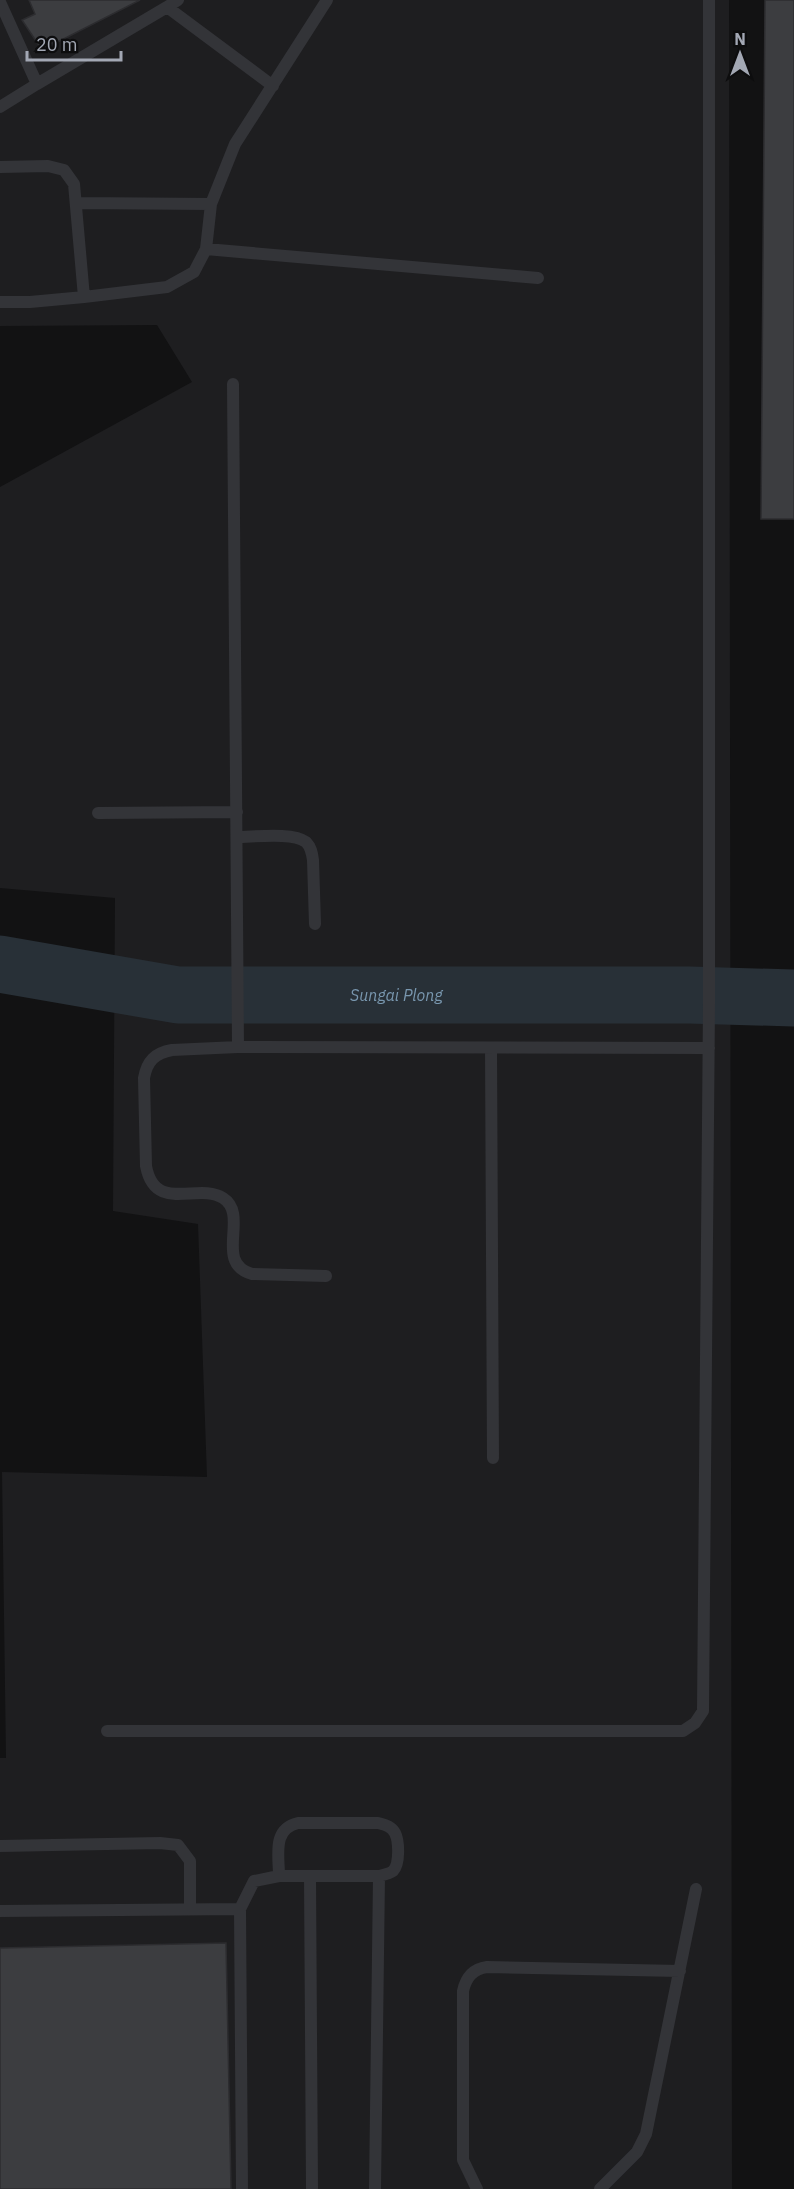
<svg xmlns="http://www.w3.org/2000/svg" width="794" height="2189" font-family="'IBM Plex Sans',sans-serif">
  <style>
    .built { fill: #1e1e20 }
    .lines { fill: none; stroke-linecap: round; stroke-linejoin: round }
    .river { stroke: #283037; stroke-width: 57 }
    .building { fill: #3c3d40; stroke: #2c2c2f; stroke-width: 1.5 }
    .lane { stroke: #333438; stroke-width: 12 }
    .labels { text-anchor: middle; stroke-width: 4.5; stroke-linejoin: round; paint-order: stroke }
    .water-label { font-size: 16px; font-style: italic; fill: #7997af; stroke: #0d0d0e }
  </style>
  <rect width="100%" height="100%" fill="#121213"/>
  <path class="built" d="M0 0H729L732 2189H0V1758H6L2 1472 207 1477 198 1224 113 1211 115 898 0 888V487L192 382 157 325 0 326Z"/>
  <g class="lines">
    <path class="river" id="s1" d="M0 964 178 995H689L794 998"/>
  </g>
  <path class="building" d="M29 0H140L42 50 22 20 35 14Z
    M765 0H794V519H761Z
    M226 1943 231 2189H0V1948Z"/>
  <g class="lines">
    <path class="lane" d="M0 2 37 84 167 7 273 86
      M167 7 178 0
      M0 107 37 84
      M0 167 48 166 64 170 74 184 84 297 30 302H0
      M76 203 211 204
      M206 249 538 278
      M84 297 167 287 194 272 206 249 211 204 235 144 327 0
      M233 384 238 1047 709 1048
      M98 813 237 812
      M237 837C254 837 293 832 306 842 311 847 312 853 313 860L315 924
      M238 1047 172 1050C155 1053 147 1061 144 1078L146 1166C155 1214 198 1182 223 1198 250 1215 213 1263 252 1274L326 1276
      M491 1048 493 1458
      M107 1731H683L695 1723 703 1711 709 1004V0
      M0 1846 160 1843 178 1845 190 1861V1909
      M310 1876 312 2189
      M0 1911 240 1909
      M242 2189 240 1909 254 1881 279 1876C279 1855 272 1829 298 1823H378C385 1825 391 1826 395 1833 399 1841 400 1864 393 1871 389 1874 383 1875 379 1876H279
      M375 2189 379 1876
      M477 2189 463 2160V1991C466 1977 473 1969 487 1967L680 1971
      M600 2189 637 2152 646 2134 696 1889"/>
  </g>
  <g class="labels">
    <g class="water-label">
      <text dy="6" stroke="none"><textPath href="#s1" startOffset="399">Sungai Plong</textPath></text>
    </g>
  </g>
  <g transform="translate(740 54)" stroke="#0d0d0e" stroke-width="4.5" paint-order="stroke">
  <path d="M0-4.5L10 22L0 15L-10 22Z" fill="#a3a8b4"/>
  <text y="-9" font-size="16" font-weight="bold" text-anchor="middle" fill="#a3a8b4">N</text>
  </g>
  <path d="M27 51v9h94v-9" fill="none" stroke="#a3a8b4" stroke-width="3"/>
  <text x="36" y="51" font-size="18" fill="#a3a8b4" stroke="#0d0d0e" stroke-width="4.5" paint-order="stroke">20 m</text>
</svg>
